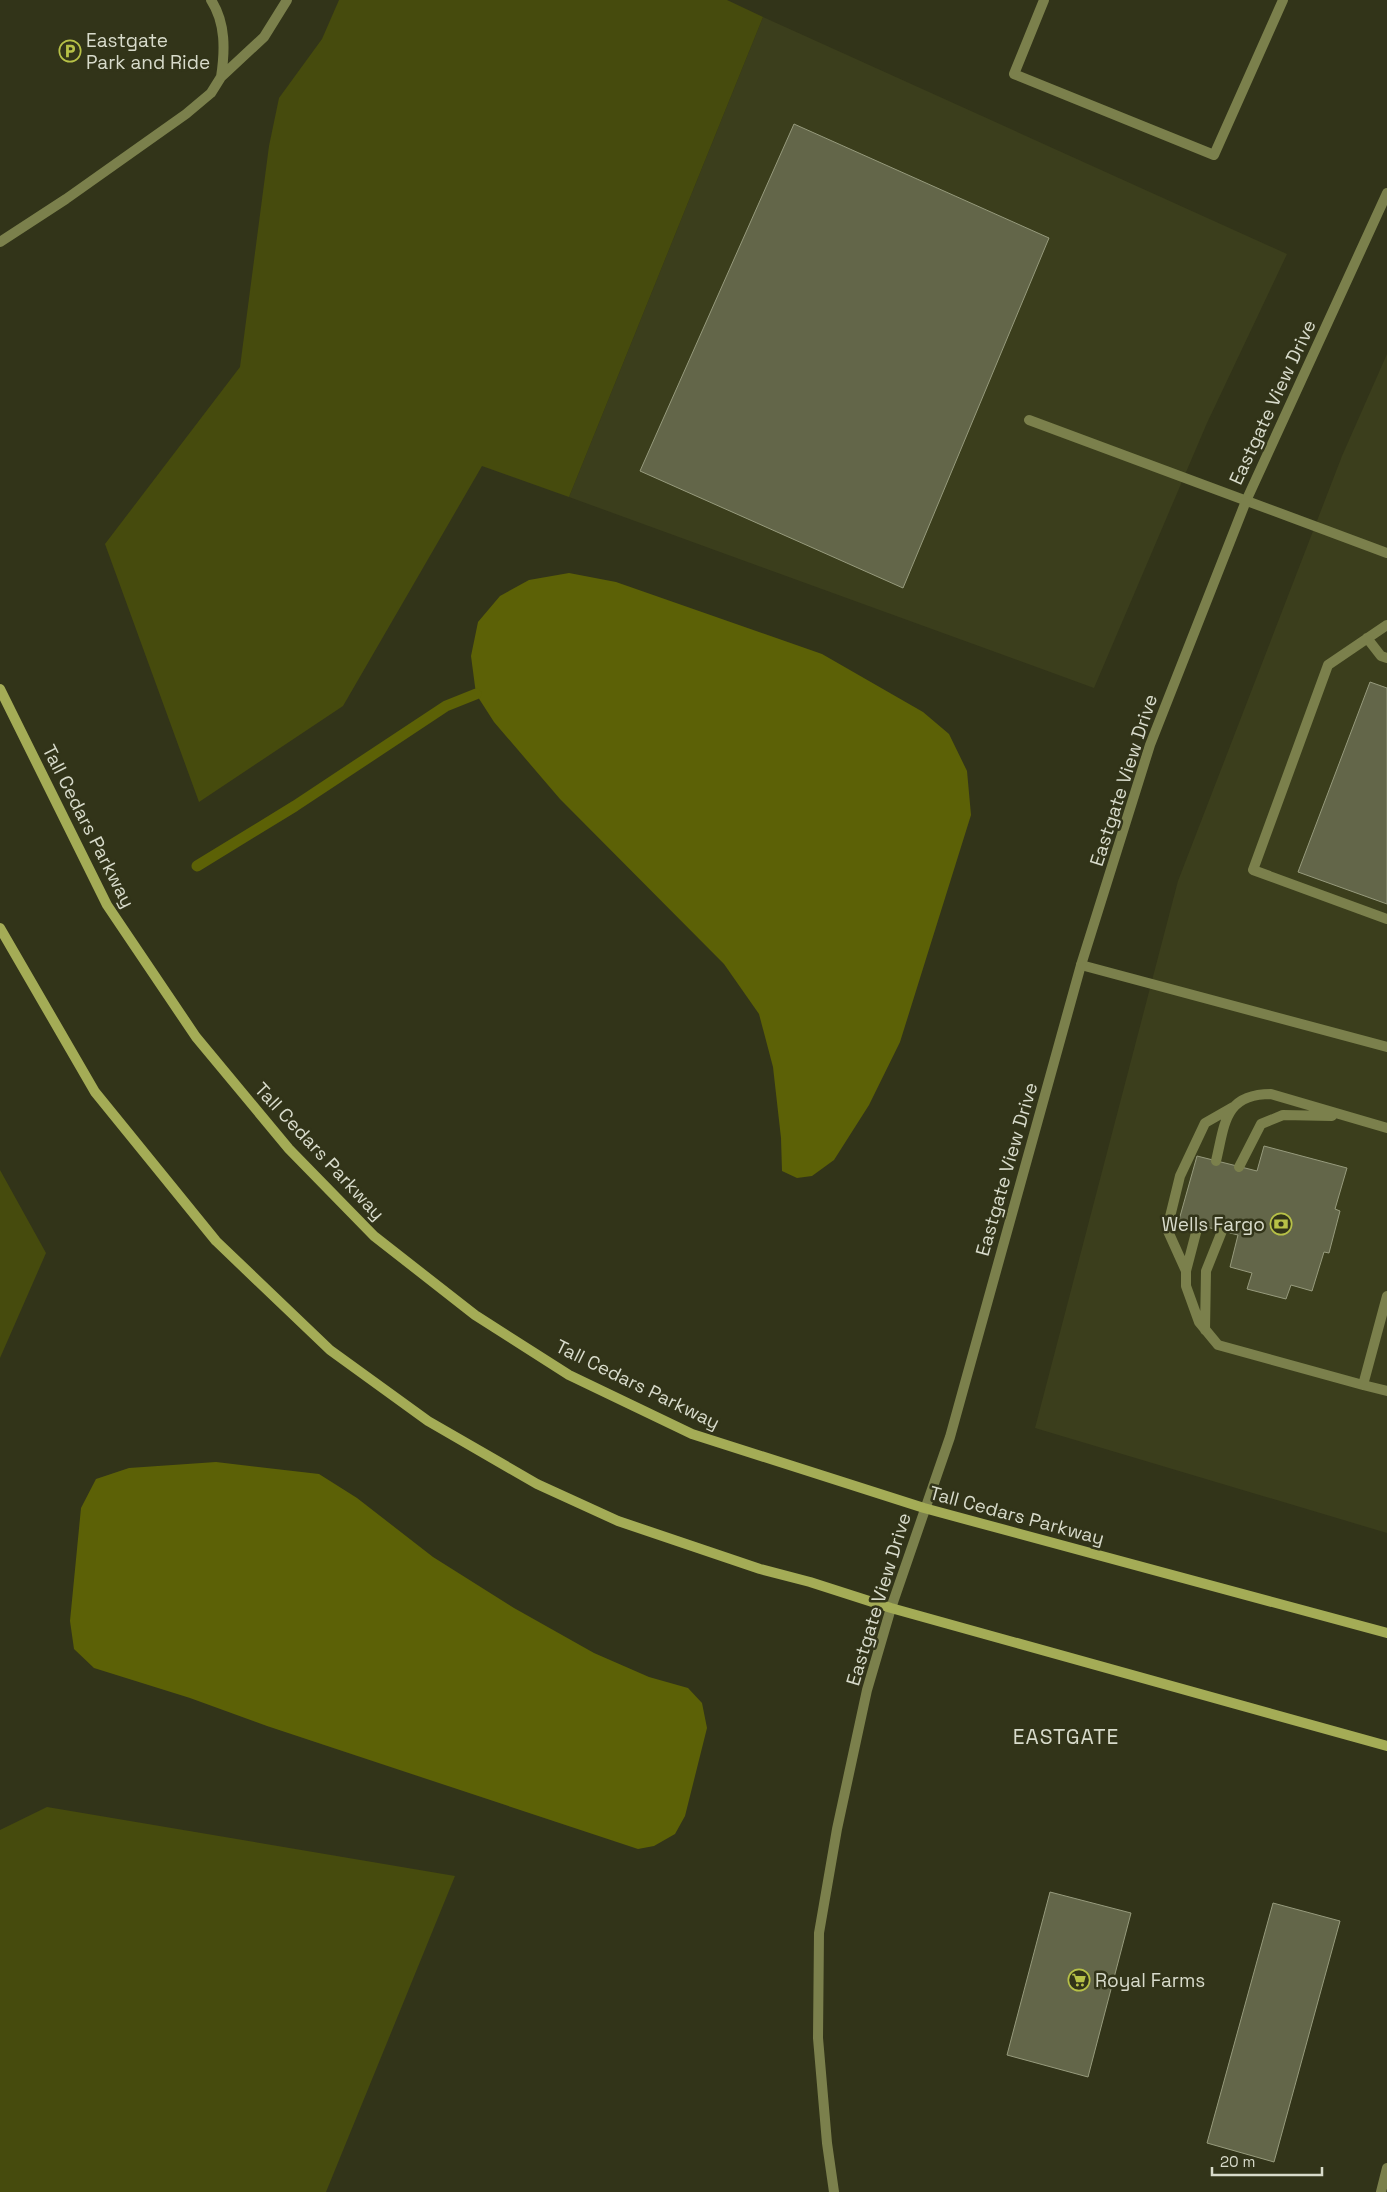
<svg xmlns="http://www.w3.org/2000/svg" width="1387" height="2192" font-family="'Space Grotesk',sans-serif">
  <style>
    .built { fill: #3b3e1c }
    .green { fill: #464b0d }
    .water { fill: #5c6106 }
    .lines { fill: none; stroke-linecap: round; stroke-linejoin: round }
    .stream { stroke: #5c6106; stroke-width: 11 }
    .building { fill: #636649; stroke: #979b7d }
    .service { stroke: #7b804c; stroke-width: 10 }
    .tertiary { stroke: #7b804c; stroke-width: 10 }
    .secondary { stroke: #a4ac56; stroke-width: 10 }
    .labels { text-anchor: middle; stroke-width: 5; stroke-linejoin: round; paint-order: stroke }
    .poi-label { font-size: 19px; fill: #d8dbcb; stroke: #323419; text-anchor: start }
    .street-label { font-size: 19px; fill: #d8dbcb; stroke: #323419 }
    .quarter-label { font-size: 21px; letter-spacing: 1px; fill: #d8dbcb; stroke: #323419 }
  </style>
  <rect width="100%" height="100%" fill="#323419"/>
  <path class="built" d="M763 17 1287 254 1207 423 1094 688 569 497Z
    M1387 354V1533L1035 1428 1178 881 1342 456Z"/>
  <path class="green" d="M339 0H727L763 17 569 497 482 466 343 706 199 802 105 544 240 367 269 146 279 98 322 39Z
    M0 1170 46 1253 0 1358Z
    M47 1807 455 1876 326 2192H0V1830Z"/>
  <path class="water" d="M569 573 616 582 822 654 923 712 949 734 967 771 971 815 900 1042 869 1105 834 1160 812 1176 797 1178 782 1171 781 1138 773 1067 759 1014 724 964 560 799 494 722 476 694 471 656 478 622 500 596 529 580Z
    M216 1462 319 1474 357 1498 433 1557 514 1608 594 1653 649 1677 688 1688 702 1703 707 1728 685 1816 675 1834 654 1846 638 1849 267 1726 190 1698 94 1668 74 1649 70 1621 81 1508 96 1479 129 1468Z"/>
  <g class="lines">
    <path class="stream" d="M197 866 295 806 446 706 476 694"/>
  </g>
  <path class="building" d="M794 124 1049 238 903 588 640 471Z
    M1370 682 1387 688V904L1298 872Z
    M1264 1146 1347 1168 1335 1209 1340 1211 1329 1253 1324 1252 1312 1291 1291 1285 1286 1299 1247 1289 1252 1273 1230 1267 1238 1235 1179 1220 1197 1156 1257 1171Z
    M1050 1892 1131 1913 1088 2077 1007 2055Z
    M1273 1903 1340 1921 1274 2162 1207 2143Z"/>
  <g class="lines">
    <path class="service" d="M211 0C226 23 225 51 221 77
      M1044 0 1014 74 1214 155 1283 0
      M0 242 66 199 186 114 211 93 221 77 264 37 287 0
      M1029 420 1387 553
      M1387 625 1328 665 1253 870 1387 919
      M1367 638 1381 656 1387 658
      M1081 965 1387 1047
      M1216 1161C1225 1124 1224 1094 1271 1094L1387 1128
      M1239 1167 1261 1124 1283 1115 1332 1116
      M1198 1225 1186 1271V1286L1199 1322 1218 1345 1363 1385 1387 1296
      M1186 1271 1167 1229 1180 1176 1205 1123 1233 1107
      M1205 1330 1206 1271 1222 1231
      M1363 1385 1387 1391
      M1381 2192 1387 2168"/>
    <path class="tertiary" d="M834 2192 827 2143 818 2038 819 1933 837 1829 867 1690 891 1608 950 1437 1081 965 1150 745 1246 501 1387 193"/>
    <path class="secondary" d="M0 689 107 905 196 1037 289 1149 374 1236 475 1315 569 1375 692 1434 924 1508 1387 1633
      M0 928 95 1092 216 1241 330 1350 428 1421 537 1484 618 1521 760 1569 810 1582 891 1608 1387 1746"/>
  </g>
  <defs>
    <g id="parking-ring" transform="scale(1.125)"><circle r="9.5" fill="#323419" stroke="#b7c147" stroke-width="1.5"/><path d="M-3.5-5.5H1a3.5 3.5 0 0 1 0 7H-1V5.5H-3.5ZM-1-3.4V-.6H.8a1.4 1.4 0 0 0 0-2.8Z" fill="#b7c147"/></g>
    <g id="bank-ring" transform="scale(1.125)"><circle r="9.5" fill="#323419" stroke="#b7c147" stroke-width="1.5"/><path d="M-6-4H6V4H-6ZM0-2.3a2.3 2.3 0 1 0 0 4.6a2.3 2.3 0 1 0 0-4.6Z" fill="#b7c147"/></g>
    <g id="supermarket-ring" transform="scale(1.125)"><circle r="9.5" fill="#323419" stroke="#b7c147" stroke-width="1.5"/><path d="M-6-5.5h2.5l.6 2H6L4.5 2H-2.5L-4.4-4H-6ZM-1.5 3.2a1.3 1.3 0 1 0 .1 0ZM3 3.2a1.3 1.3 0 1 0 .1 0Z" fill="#b7c147"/></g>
  </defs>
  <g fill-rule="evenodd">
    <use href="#parking-ring" x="70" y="51"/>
    <use href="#bank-ring" x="1281" y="1224"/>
    <use href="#supermarket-ring" x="1079" y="1980"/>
  </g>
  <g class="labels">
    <g class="poi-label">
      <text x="86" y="47">Eastgate<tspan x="86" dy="22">Park and Ride</tspan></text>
      <text x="1265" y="1231" text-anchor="end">Wells Fargo</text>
      <text x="1095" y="1987">Royal Farms</text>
    </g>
    <g class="street-label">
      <text transform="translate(1272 402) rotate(-65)" y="7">Eastgate View Drive</text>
      <text transform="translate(1123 780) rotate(-72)" y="7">Eastgate View Drive</text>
      <text transform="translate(89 826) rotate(63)" y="7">Tall Cedars Parkway</text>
      <text transform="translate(320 1151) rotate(47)" y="7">Tall Cedars Parkway</text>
      <text transform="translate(1006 1169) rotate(-74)" y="7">Eastgate View Drive</text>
      <text transform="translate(638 1384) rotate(26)" y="7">Tall Cedars Parkway</text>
      <text transform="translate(1017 1515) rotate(15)" y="7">Tall Cedars Parkway</text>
      <text transform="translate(878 1599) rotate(-73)" y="7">Eastgate View Drive</text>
    </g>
    <g class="quarter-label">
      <text x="1066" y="1744">EASTGATE</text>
    </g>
  </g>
  <path d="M1212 2167v8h110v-8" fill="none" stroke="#d8dbcb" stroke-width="2.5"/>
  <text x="1220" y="2167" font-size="15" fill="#d8dbcb" stroke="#323419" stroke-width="4" paint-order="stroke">20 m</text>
</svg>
